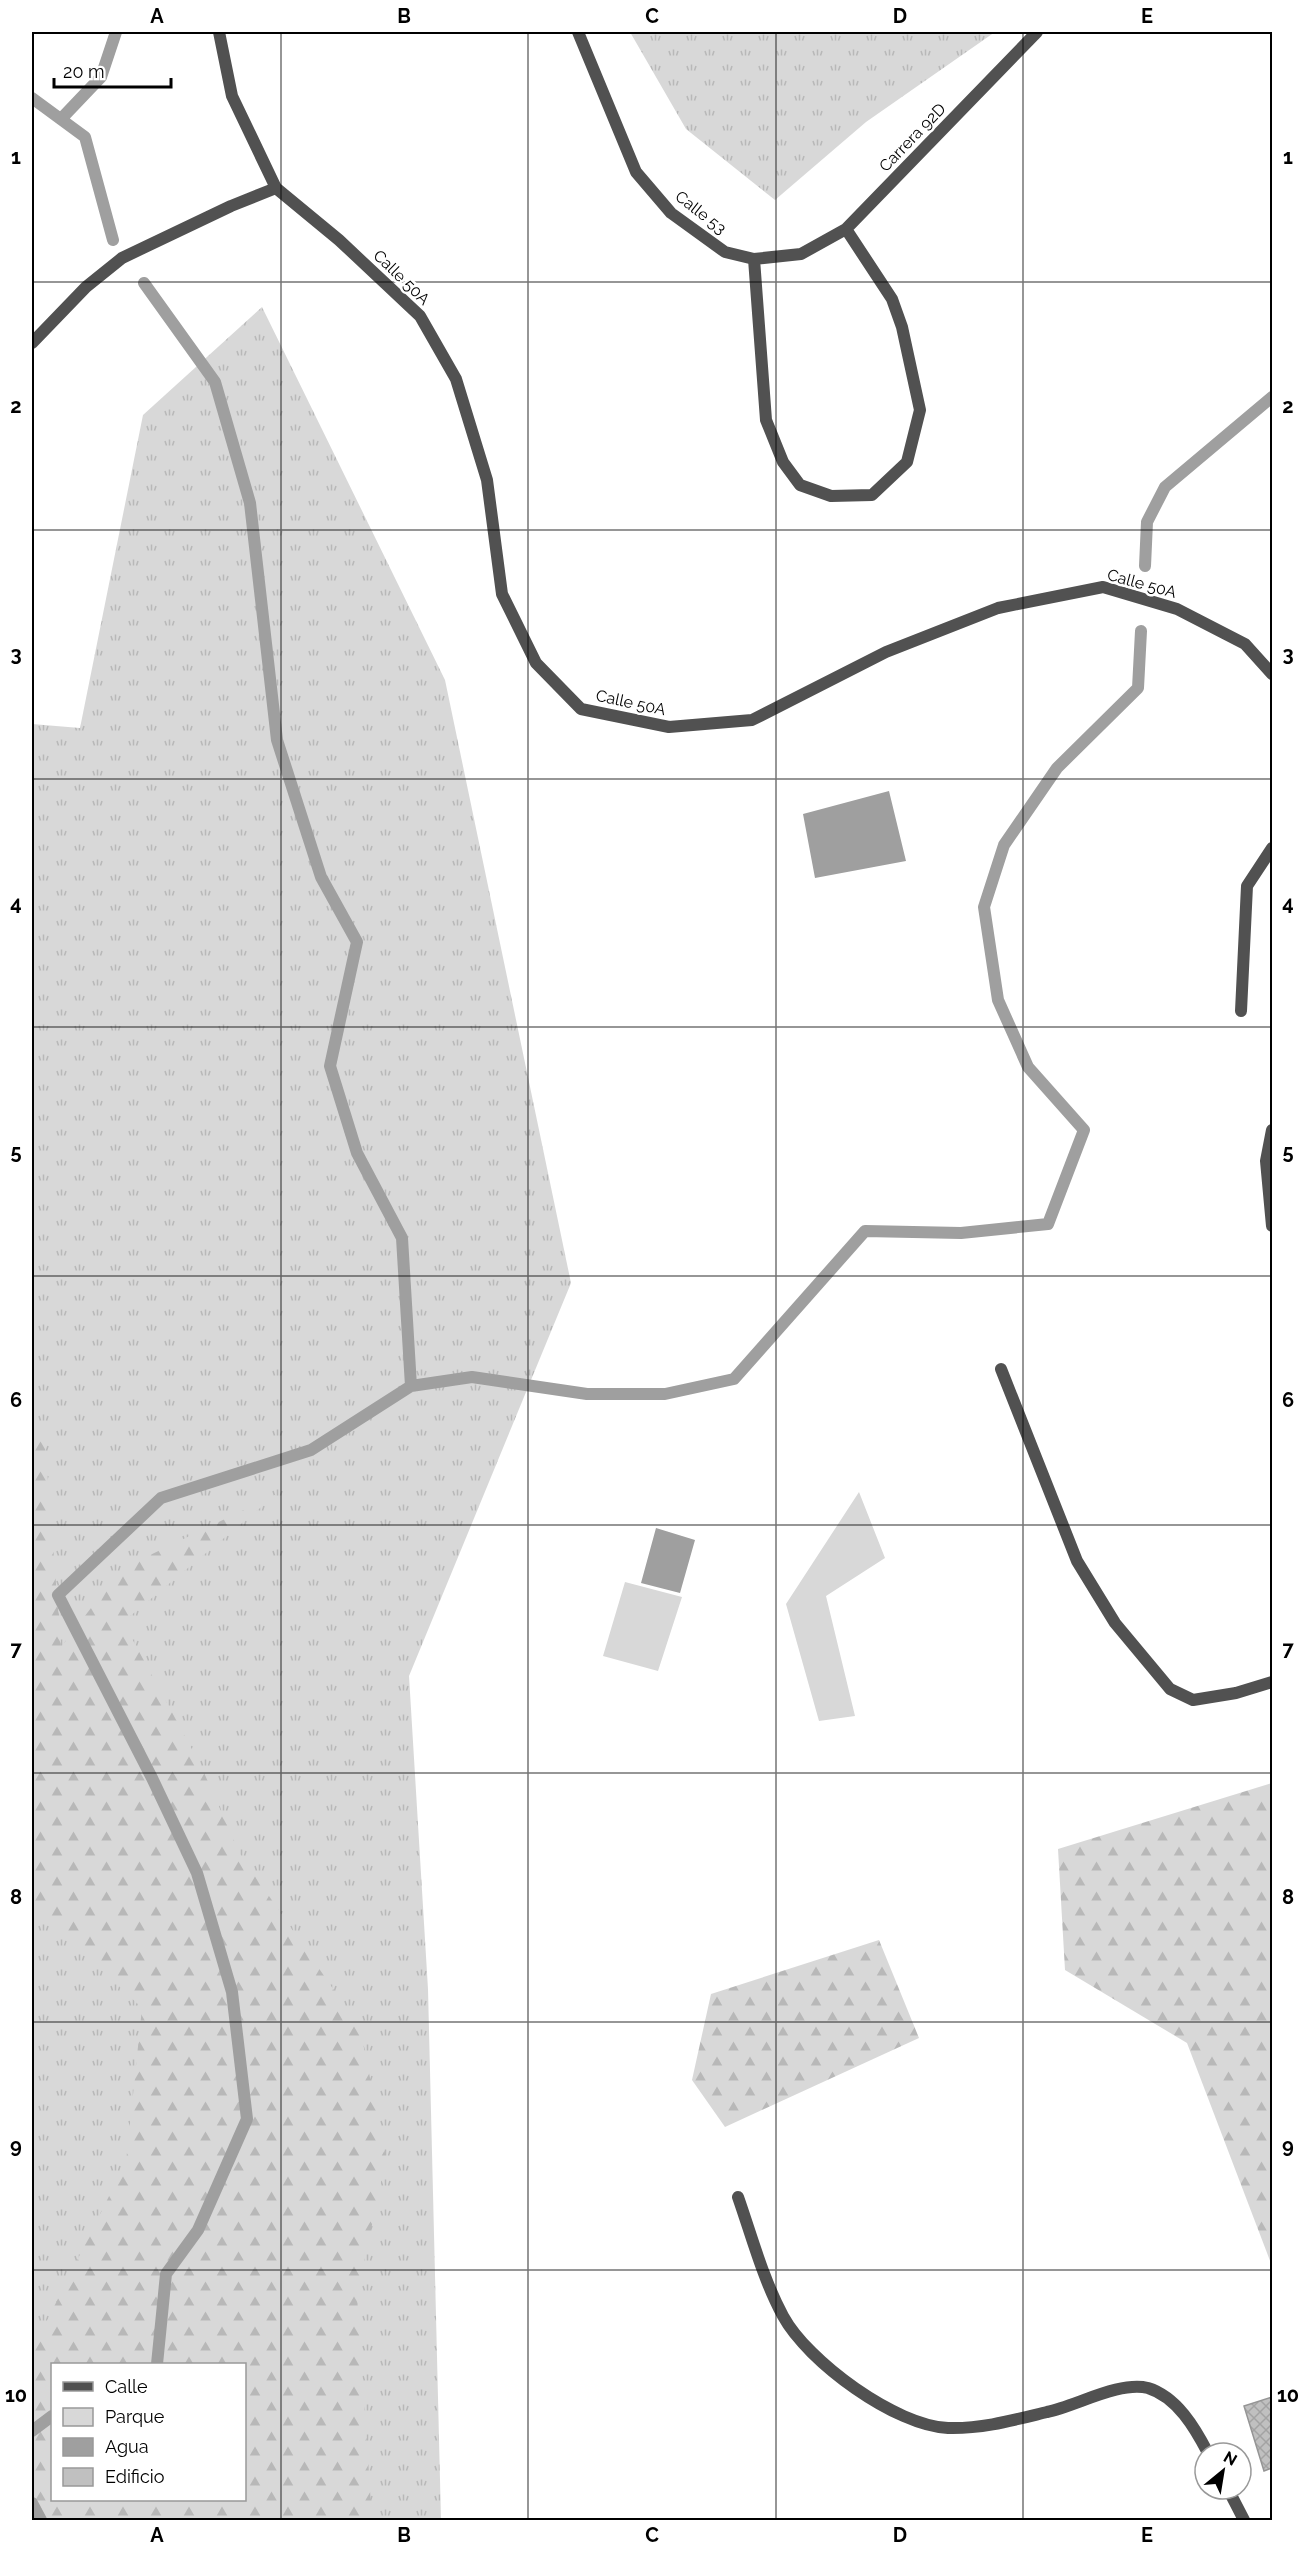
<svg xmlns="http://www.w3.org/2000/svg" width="1304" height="2552" font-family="Raleway,sans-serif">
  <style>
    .grass { fill: url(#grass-tufts); fill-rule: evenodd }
    .forest { fill: url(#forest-firs); fill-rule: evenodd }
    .park { fill: #d8d8d8 }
    .water { fill: #9f9f9f }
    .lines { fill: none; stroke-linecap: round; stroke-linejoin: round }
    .stream { stroke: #9f9f9f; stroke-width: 12 }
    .building { fill: url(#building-cross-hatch); stroke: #959595; stroke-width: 1.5 }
    .service { stroke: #515151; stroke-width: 12 }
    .minor { stroke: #515151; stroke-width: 12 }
    .grid { fill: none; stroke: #000; stroke-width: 1.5; stroke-opacity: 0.55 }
    .labels { text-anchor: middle; stroke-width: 5; stroke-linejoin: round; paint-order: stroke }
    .street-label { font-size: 16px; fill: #000; stroke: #fff }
    .neatline { fill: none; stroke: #000; stroke-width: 2 }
    .grid-label { font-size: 20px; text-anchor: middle; font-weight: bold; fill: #000 }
  </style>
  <defs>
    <pattern id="grass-tufts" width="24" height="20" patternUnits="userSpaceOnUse" patternTransform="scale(1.5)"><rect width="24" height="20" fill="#d8d8d8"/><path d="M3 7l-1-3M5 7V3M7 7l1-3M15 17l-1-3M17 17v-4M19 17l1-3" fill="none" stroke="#b8b8b8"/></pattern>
    <pattern id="forest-firs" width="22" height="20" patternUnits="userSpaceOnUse" patternTransform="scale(1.5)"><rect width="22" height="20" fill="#d8d8d8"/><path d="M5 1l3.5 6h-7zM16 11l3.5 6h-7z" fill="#b8b8b8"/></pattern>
    <pattern id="building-cross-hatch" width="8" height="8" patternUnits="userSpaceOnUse" patternTransform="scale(1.5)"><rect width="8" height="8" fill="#c0c0c0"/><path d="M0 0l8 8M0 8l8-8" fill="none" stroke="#a3a3a3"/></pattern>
  </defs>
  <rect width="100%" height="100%" fill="#fff"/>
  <path class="grass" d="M630 32H995L866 122 775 200 686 129Z
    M262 307 445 680 571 1283 409 1676 428 1989 441 2520H32V724L80 728 143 415ZM52 2364H244V2500H52Z"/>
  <path class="forest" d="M44 1431 61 1647 121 1569 277 1494 123 1622 201 1766 240 1854 360 2028 386 2158 357 2296 372 2520H35L32 2492V2351L126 2162 142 2008 32 1904V1442ZM52 2364H244V2500H52Z
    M1272 1783V2266L1187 2043 1065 1970 1058 1849Z
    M879 1940 919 2038 725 2127 692 2080 711 1994Z"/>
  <path class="park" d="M859 1492 885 1558 826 1596 855 1716 819 1721 786 1604Z
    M625 1582 682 1597 658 1671 603 1656Z"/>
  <path class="water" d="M889 791 906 861 815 878 803 814Z
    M656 1528 695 1540 680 1593 641 1583Z"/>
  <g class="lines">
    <path class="stream" d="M32 98 85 137 113 240
      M61 119 101 77 116 32
      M144 283 215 382 250 503 277 740 321 877 357 942 330 1066 357 1153 402 1238 411 1386 311 1450 161 1498 58 1595 152 1778 197 1873 232 1992 247 2119 198 2230 166 2274 157 2364
      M1145 566 1147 522 1165 487 1272 397
      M411 1386 472 1377 587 1394H665L734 1379 865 1231 961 1233 1048 1224 1084 1130 1028 1067 998 1000 984 907 1004 845 1057 768 1138 688 1141 631
      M32 2431 52 2416
      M32 2503 41 2520"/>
  </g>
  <path class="building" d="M1272 2397V2468L1264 2471 1244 2406Z"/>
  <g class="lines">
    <path class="service" d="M32 343 86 287 122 258 231 206 276 188
      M1241 1011 1247 886 1272 848
      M1001 1369 1077 1561 1115 1623 1170 1689 1193 1700 1236 1693 1272 1682
      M738 2197C752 2237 763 2279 783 2316 808 2362 896 2426 948 2428 982 2429 1014 2420 1047 2412 1076 2406 1119 2381 1148 2388 1177 2397 1195 2428 1208 2453
      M1228 2489 1244 2520"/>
    <path class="minor" d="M219 32 232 96 276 188 339 240 420 316 456 379 487 480 502 594 536 663 581 709 669 727 752 720 886 652 998 608 1103 587 1177 609 1245 644 1272 674
      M578 32 636 172 671 213 725 252 754 259 801 254 846 229 1037 32
      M754 259 766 420 783 462 800 485 831 496 872 495 907 462 920 410 902 327 892 299 846 229
      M1272 1130 1266 1161 1272 1226"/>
  </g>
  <path class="grid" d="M281 32V2520M528 32V2520M776 32V2520M1023 32V2520M32 282H1272M32 530H1272M32 779H1272M32 1027H1272M32 1276H1272M32 1525H1272M32 1773H1272M32 2022H1272M32 2270H1272"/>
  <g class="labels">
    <g class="street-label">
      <text transform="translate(912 137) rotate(-46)" y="6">Carrera 92D</text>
      <text transform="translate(701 212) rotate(38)" y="6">Calle 53</text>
      <text transform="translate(402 277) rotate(44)" y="6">Calle 50A</text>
      <text transform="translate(1142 583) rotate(15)" y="6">Calle 50A</text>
      <text transform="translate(631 702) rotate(12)" y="6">Calle 50A</text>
    </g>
  </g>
  <rect width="1304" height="2552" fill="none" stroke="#ffffff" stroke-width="66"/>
  <rect x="51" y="2363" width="195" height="138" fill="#ffffff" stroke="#999999" stroke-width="1.5"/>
  <rect x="63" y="2382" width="30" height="9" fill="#515151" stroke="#999999" stroke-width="1.5"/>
  <text x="105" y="2393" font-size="18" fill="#000000">Calle</text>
  <rect x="63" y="2408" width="30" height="18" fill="#d8d8d8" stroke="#999999" stroke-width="1.5"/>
  <text x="105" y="2423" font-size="18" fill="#000000">Parque</text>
  <rect x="63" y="2438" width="30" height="18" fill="#9f9f9f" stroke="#999999" stroke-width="1.5"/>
  <text x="105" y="2453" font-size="18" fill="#000000">Agua</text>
  <rect x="63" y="2468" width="30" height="18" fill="#c0c0c0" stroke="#999999" stroke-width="1.5"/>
  <text x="105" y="2483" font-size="18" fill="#000000">Edificio</text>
  <g transform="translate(1223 2471) rotate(30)"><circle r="28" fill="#ffffff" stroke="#999999" stroke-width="1.5"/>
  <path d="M0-4.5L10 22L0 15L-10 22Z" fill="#000000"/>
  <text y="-9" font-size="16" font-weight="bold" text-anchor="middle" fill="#000000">N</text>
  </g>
  <path d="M54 78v9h117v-9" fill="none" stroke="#000000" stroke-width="3"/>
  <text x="63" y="78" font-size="18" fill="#000000" stroke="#ffffff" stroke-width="4.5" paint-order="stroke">20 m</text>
  <rect x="33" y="33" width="1238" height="2486" class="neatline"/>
  <g class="grid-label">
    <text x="157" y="23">A</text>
    <text x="404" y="23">B</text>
    <text x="652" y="23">C</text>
    <text x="900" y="23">D</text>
    <text x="1147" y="23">E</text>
    <text x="16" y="164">1</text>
    <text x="1288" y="164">1</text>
    <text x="16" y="413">2</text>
    <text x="1288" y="413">2</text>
    <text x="16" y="661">3</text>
    <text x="1288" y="661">3</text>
    <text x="16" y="910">4</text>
    <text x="1288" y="910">4</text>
    <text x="16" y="1159">5</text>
    <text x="1288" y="1159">5</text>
    <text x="16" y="1407">6</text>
    <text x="1288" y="1407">6</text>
    <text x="16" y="1656">7</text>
    <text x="1288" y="1656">7</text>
    <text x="16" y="1904">8</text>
    <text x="1288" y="1904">8</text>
    <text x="16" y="2153">9</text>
    <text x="1288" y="2153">9</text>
    <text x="16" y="2402">10</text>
    <text x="1288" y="2402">10</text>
    <text x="157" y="2542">A</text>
    <text x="404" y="2542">B</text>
    <text x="652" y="2542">C</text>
    <text x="900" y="2542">D</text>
    <text x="1147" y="2542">E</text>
  </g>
</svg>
